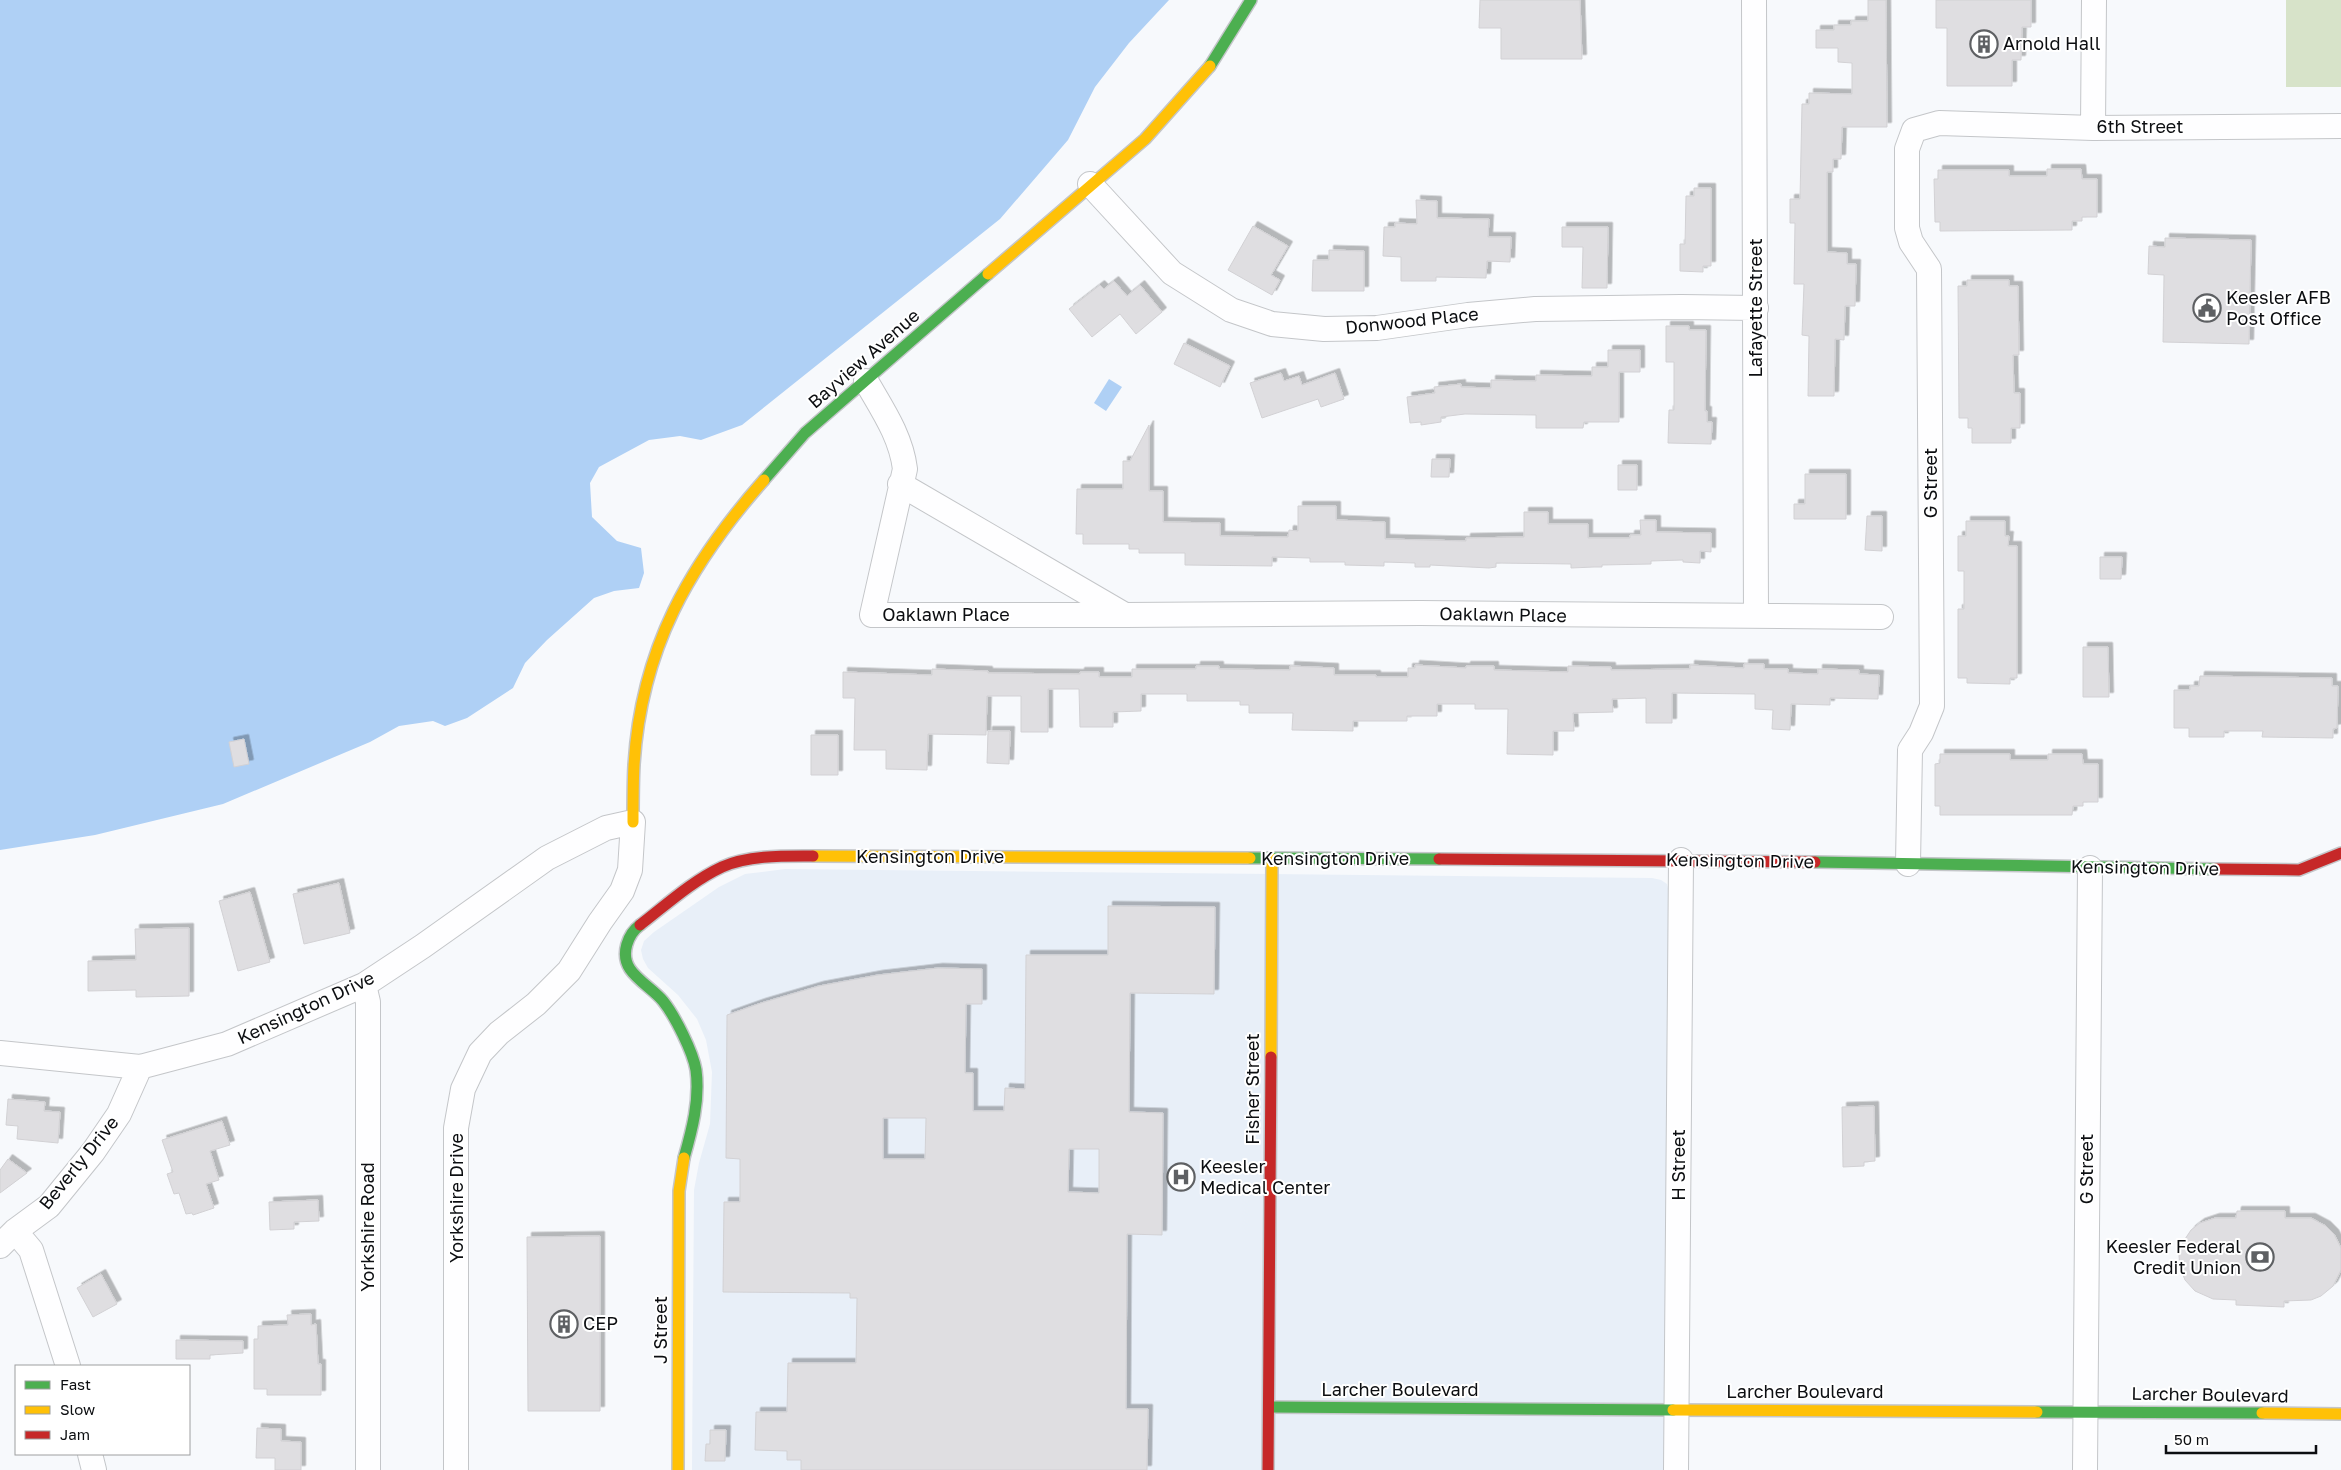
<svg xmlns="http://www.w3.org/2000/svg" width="2341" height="1470" font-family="'Golos Text',sans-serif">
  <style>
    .built { fill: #e8eff8 }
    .park { fill: #d7e3c9 }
    .water { fill: #afd0f5 }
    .building { fill: #dfdee1; stroke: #d2d1d4; fill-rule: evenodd; filter: url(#shadow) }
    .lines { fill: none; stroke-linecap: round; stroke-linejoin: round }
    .street-casing { stroke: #c4c6c9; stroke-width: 26 }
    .fast-casing { stroke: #c4c6c9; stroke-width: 14 }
    .slow-casing { stroke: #c4c6c9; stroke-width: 14 }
    .jam-casing { stroke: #c4c6c9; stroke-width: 14 }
    .street { stroke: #fefeff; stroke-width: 24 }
    .fast { stroke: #4caf50; stroke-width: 11 }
    .slow { stroke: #ffc107; stroke-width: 11 }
    .jam { stroke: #c62828; stroke-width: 11 }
    .labels { text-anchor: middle; stroke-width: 4; stroke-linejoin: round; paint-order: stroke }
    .poi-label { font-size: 18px; fill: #0c0e11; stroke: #fff; text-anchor: start }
    .street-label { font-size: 18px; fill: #0c0e11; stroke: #fff }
  </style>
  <defs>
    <filter id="shadow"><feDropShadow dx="4.5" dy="-4.5" stdDeviation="0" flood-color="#0004"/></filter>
  </defs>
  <rect width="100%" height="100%" fill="#f7f9fc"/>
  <path class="built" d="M785 869 1652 878 1661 880 1667 884 1669 893 1664 1470H692L694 1190 699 1163 710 1124 712 1072 706 1040 697 1019 678 995 648 968 643 959 641 950 644 941 654 932 719 887 745 874Z"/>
  <path class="park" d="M2286 0H2341V87H2286Z"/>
  <path class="water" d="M0 0H1169L1129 43 1095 87 1068 140 1000 219 742 425 701 440 680 436 649 440 599 467 590 483 592 517 617 541 641 548 644 573 639 588 614 591 594 598 547 640 525 663 513 688 467 718 445 726 433 721 399 726 370 742 223 804 95 835 0 850Z
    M1109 379 1122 387 1106 411 1094 403Z"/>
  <path class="building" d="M1480 0H1580L1582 59H1501V28H1479Z
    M1868 0H1886L1887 127H1842L1841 159H1833V172H1827V252L1847 253V264H1856L1855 306H1845L1844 340 1835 339 1834 396H1808L1809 336 1802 335 1804 284H1794L1795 223H1790V199H1800L1802 104H1809V93L1852 94V63L1838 62V48H1816V30H1834V25H1851V21H1868Z
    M1936 0H2031V27H2022L2021 60H2012V86H1947V28H1936Z
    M2047 169H2081L2082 179H2097V217H2082V221H2072V230L1940 231V222H1935L1934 179H1938V170H2009V176H2047Z
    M1694 188H1711V266H1703V272L1680 271V244H1685L1686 196H1694Z
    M1416 200 1437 201V218L1489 219 1488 237H1511L1510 262 1487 261 1486 278 1436 277V281H1401V257L1383 256 1384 227H1395V223L1417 224Z
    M1253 226 1288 246 1271 275 1280 280 1272 295 1228 270Z
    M1562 227H1608L1607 288H1582L1583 247H1562Z
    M2165 238 2251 240 2249 344 2163 342 2164 275 2148 274 2149 246 2165 247Z
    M1329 250 1364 251V291H1312L1313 260H1329Z
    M1967 280H2009V286H2018L2019 355H2013L2014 393H2020V428H2011V443H1972V428H1968V418H1959L1958 286H1967Z
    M1114 281 1127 296 1140 285 1162 312 1136 334 1120 314 1092 337 1069 309 1100 285 1104 289Z
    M1666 326H1689V330H1706L1705 411H1707V422H1712L1711 444 1668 443 1669 410H1674V362H1666Z
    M1184 343 1230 366 1220 387 1174 364Z
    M1608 350H1640V372H1619V422H1584L1583 428H1536V415L1465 414 1441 417V422L1421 425V422L1410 423 1407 397 1435 393 1434 387 1461 384V387L1491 388V380L1536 381V375L1592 376V367H1608Z
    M1281 373 1284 381 1299 376 1302 385 1335 373 1344 399 1321 407 1318 399 1262 418 1250 383Z
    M1149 425V491H1163V522L1220 523V536L1288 537 1289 530 1298 531V506H1336V520L1385 522V539L1466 541V538L1524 537V512H1548V524H1588V538H1630V535H1641L1640 520H1656V532L1711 533V552L1700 551V563L1683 562V560L1651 561V564L1602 565V567H1594L1571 568V564L1496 563V567L1489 568 1430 565V567H1415V563L1384 562V566L1345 565V562H1310V558L1272 557V566L1185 565V553H1139V549H1129V544H1083V534H1076L1077 489H1123V461H1130Z
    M1432 459H1450L1449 477H1431Z
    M1618 465H1637V490H1618Z
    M1805 474H1846V519H1794V504H1805Z
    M1867 516H1882V551L1865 550Z
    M1966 521H2005V536H2009L2008 546H2017V678H2010V684L1967 683V678H1958V609H1964V571H1958V536H1966Z
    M2100 557H2122L2121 579H2100Z
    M2083 647H2108L2109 697H2083Z
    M1744 664H1764V669H1788V673L1818 674V669L1859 670V674L1879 675 1878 699 1830 698V705L1791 704 1790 730 1772 729 1773 710 1755 709V694L1672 693V723H1646V698L1612 699 1613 712 1573 713 1574 731H1553V755L1507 754 1508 709H1475V704H1437V716H1407V721H1353V731L1292 730 1293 713H1249V705H1240V701H1187V694H1141V711L1113 712V727H1080L1079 689H1048V732H1021V696H987L986 735 928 734 927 770 886 769V750H854L855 698H843V672L932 675V669L988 671V673L1080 674V672H1099V677H1132V669H1196V666H1219V669L1290 670V666L1334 668V675H1376V677H1408V668H1415V665L1466 668V666H1494V670L1568 672V666L1611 667V670L1690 669V665L1744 668Z
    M2200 676 2332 678V686H2338L2337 728 2333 729V738L2262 737 2263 731H2224V737H2189V728H2174V690H2190V686H2199Z
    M988 731H1010L1009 764 987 763Z
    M811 735H838V775H811Z
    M244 739 249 764 234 767 229 742Z
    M1940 754H2010V760H2048V754H2082L2083 764H2098V802H2083V806H2073L2072 815H1940V806H1935V764L1940 763Z
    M339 883 350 933 304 944 293 894Z
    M250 892 270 962 238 971 219 901Z
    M1108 906 1215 907 1214 994 1130 993 1129 1112 1163 1113 1162 1235 1127 1234 1126 1409H1148L1147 1470H801V1460H787V1451L755 1450 756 1412H787L788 1363H856L857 1298H850V1293L723 1292 724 1202H740V1159L726 1158 727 1015 761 1003 819 986 878 975 938 968 982 969V1004H966L965 1073H973V1111H1004L1005 1088 1025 1089 1026 955H1108ZM883 1118H926L925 1159H883ZM1069 1149H1099V1193L1068 1192Z
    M189 928V996L136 997V990L88 991V961L136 960 135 929Z
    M8 1099 45 1102 44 1111 60 1112 58 1143 17 1139 18 1126 6 1125Z
    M1874 1106 1875 1161 1864 1162V1166L1843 1167 1842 1107Z
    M222 1121 230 1145 210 1151 219 1180 206 1184 214 1208 193 1215 192 1213 186 1214 179 1193 174 1194 167 1174 173 1172 162 1140Z
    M8 1159 27 1173 0 1193V1170Z
    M318 1200 319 1221 294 1222V1229L270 1230 269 1202Z
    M2237 1211H2285V1218H2311L2326 1226 2334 1234 2341 1248V1270L2333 1286 2321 1296 2311 1300 2284 1301V1307L2236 1305V1300L2213 1299 2195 1291 2185 1280 2180 1267 2179 1256 2183 1242 2191 1230 2200 1223 2215 1218H2236Z
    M600 1236V1411H528L527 1237Z
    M101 1274 117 1304 93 1317 77 1288Z
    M311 1314V1325L316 1324 318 1364H321V1395H267V1389H254V1339H258V1326L288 1325 287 1315Z
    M176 1340 243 1341V1353L210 1355V1359H176Z
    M257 1428 281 1429V1441L301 1442V1470H275V1458H256Z
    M710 1430H726L725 1461H705L706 1444H710Z"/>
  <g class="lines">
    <g class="street-casing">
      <path id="street" d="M1754 0 1756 616
        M2093 128 2094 0
        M1090 184 1172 273 1231 310 1272 324 1324 329 1377 328 1468 315 1535 309 1681 307 1756 308
        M866 381C882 409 901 436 905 469L872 615H1123
        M900 484 1125 615 1420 613 1881 617
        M1908 864 1910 750 1921 733 1932 706 1929 269 1911 242 1907 228V149L1914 130 1939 123 2093 128 2341 126
        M364 985 368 1002V1470
        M0 1053 140 1067 227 1044 364 985 423 946 547 858 606 828 633 822 630 870 622 891 600 922 569 971 536 1004 499 1033 480 1053 463 1089 456 1128V1470
        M15 1231 31 1250 68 1366
        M0 1246 15 1231 49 1206 93 1152 119 1114 140 1067
        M90 1454 94 1470
        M1676 1470 1681 860
        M2085 1470 2090 868"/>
    </g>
    <g class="fast-casing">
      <path id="fast" d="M1210 66 1251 0
        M764 480 805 433 988 274
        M1250 858 1439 859
        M1815 862 2215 869
        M640 925C628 934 620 954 630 969 638 981 654 990 663 1001 675 1016 693 1052 696 1070 700 1100 692 1130 684 1158
        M1269 1407 1673 1410
        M2037 1412 2262 1413"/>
    </g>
    <g class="slow-casing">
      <path id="slow" d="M988 274 1145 139 1210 66
        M633 822C633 803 633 784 634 765 641 649 689 565 764 480
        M813 856 1250 858
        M1271 1057 1272 859
        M1673 1410 2037 1412
        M2262 1413 2341 1414
        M678 1470 679 1191 684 1158"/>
    </g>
    <g class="jam-casing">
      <path id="jam" d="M1439 859 1815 862
        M2215 869 2299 870 2341 853
        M640 925C666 905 692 881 722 867 749 855 785 856 813 856
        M1268 1470 1271 1057"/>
    </g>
    <use href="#street" class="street"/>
    <use href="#fast" class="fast"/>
    <use href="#slow" class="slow"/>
    <use href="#jam" class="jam"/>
  </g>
  <defs>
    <g id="building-ring" transform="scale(1.4375)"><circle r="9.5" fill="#fff" stroke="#5e6063" stroke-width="1.5"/><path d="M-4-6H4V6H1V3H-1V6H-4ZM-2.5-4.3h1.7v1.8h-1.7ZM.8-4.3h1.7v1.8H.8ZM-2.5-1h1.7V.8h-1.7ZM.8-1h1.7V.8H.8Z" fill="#5e6063"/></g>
    <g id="civic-ring" transform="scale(1.4375)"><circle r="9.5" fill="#fff" stroke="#5e6063" stroke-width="1.5"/><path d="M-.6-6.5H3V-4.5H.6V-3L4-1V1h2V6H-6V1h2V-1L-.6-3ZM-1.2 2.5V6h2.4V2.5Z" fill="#5e6063"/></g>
    <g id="hospital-ring" transform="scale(1.4375)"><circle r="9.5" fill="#fff" stroke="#5e6063" stroke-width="1.5"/><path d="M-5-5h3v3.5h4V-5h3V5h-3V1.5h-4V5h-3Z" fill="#5e6063"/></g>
    <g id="bank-ring" transform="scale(1.4375)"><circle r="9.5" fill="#fff" stroke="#5e6063" stroke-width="1.5"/><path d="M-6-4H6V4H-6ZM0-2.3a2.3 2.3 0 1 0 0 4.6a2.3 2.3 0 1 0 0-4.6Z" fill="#5e6063"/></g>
  </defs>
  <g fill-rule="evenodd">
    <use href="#building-ring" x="1984" y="44"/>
    <use href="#civic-ring" x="2207" y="308"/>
    <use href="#hospital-ring" x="1181" y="1177"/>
    <use href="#bank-ring" x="2260" y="1257"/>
    <use href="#building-ring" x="564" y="1324"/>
  </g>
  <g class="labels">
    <g class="poi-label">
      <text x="2003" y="50">Arnold Hall</text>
      <text x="2226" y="304">Keesler AFB<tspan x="2226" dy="21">Post Office</tspan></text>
      <text x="1200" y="1173">Keesler<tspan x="1200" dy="21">Medical Center</tspan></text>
      <text x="2241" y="1253" text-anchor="end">Keesler Federal<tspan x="2241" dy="21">Credit Union</tspan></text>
      <text x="583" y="1330">CEP</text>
    </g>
    <g class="street-label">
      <text x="2140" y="133">6th Street</text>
      <text transform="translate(1756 308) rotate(-90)" y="6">Lafayette Street</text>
      <text transform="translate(1412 321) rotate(-6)" y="6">Donwood Place</text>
      <text transform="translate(864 359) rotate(-41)" y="6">Bayview Avenue</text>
      <text transform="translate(1931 483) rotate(-90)" y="6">G Street</text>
      <text x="946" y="621">Oaklawn Place</text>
      <text transform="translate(1503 615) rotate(1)" y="6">Oaklawn Place</text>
      <text x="930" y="863">Kensington Drive</text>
      <text x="1335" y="865">Kensington Drive</text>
      <text transform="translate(1740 861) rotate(1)" y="6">Kensington Drive</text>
      <text transform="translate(2145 868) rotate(1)" y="6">Kensington Drive</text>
      <text transform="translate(306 1008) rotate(-25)" y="6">Kensington Drive</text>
      <text transform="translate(1253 1089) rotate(-90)" y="6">Fisher Street</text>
      <text transform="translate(79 1163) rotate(-51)" y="6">Beverly Drive</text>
      <text transform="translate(1679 1165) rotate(-90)" y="6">H Street</text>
      <text transform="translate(2087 1169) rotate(-90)" y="6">G Street</text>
      <text transform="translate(457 1198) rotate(-90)" y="6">Yorkshire Drive</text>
      <text transform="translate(368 1227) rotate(-90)" y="6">Yorkshire Road</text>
      <text transform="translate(661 1330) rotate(-90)" y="6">J Street</text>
      <text x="1400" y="1396">Larcher Boulevard</text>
      <text x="1805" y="1398">Larcher Boulevard</text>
      <text transform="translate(2210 1395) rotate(1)" y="6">Larcher Boulevard</text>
    </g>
  </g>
  <rect x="15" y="1365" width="175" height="90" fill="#ffffff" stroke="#9e9fa0"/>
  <rect x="25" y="1381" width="25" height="8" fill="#4caf50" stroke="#9e9fa0"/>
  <text x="60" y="1390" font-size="15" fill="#0c0e11">Fast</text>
  <rect x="25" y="1406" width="25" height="8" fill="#ffc107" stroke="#9e9fa0"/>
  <text x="60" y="1415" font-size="15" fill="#0c0e11">Slow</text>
  <rect x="25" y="1431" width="25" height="8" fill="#c62828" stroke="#9e9fa0"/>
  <text x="60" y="1440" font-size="15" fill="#0c0e11">Jam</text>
  <path d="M2166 1445v8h150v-8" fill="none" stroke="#0c0e11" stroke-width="2.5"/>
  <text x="2174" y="1445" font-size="15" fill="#0c0e11" stroke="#ffffff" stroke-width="4" paint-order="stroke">50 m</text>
</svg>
